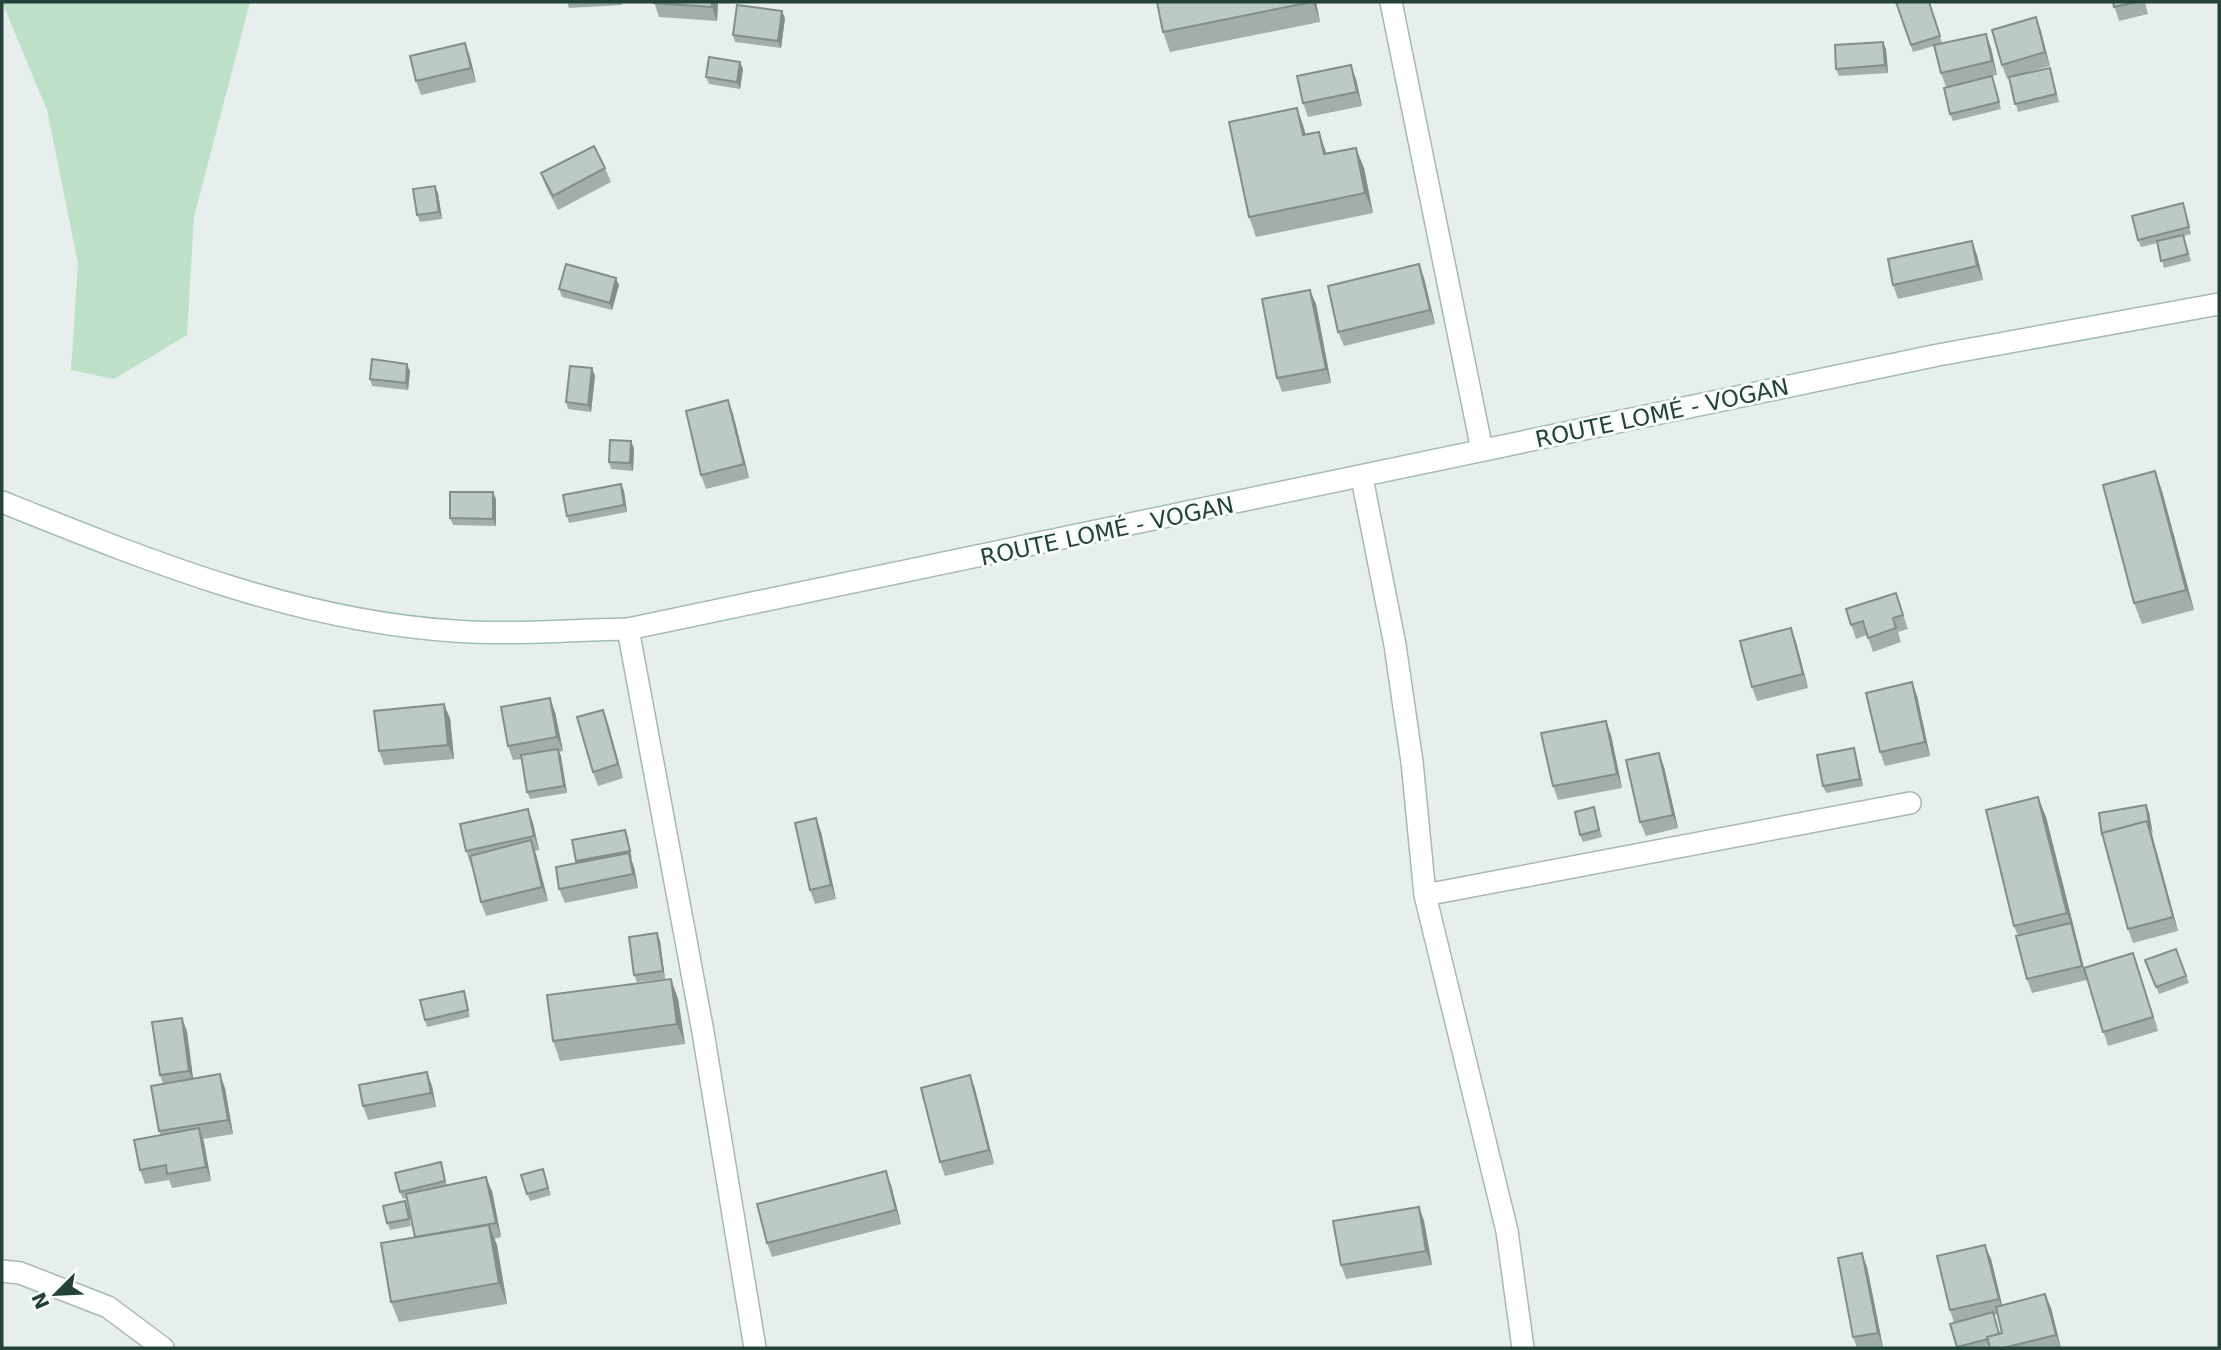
<svg xmlns="http://www.w3.org/2000/svg" width="2221" height="1350" font-family="'DejaVu Sans',sans-serif">
  <style>
    .green { fill: #bfe0c8 }
    .lines { fill: none; stroke-linecap: round; stroke-linejoin: round }
    .street-casing { stroke: #a8b8b2; stroke-width: 24 }
    .secondary-casing { stroke: #a4bbb3; stroke-width: 24 }
    .street { stroke: #fff; stroke-width: 21 }
    .secondary { stroke: #fff; stroke-width: 21 }
    .wall { fill: #a1aea9; fill-rule: evenodd }
    .shaded-wall { fill: #838d89 }
    .building { fill: #bbcac4; stroke: #838d89; stroke-width: 2 }
    .labels { text-anchor: middle; stroke-width: 6; stroke-linejoin: round; paint-order: stroke }
    .street-label { font-size: 23px; fill: #24423a; stroke: #f7fbf9 }
  </style>
  <rect width="100%" height="100%" fill="#e6efeb"/>
  <path class="green" d="M2 2H250L194 217 187 335 114 379 71 370 78 263 47 110Z"/>
  <g class="lines">
    <g class="street-casing">
      <path id="street" d="M1391 2 1482 450
        M1362 478 1395 645 1412 762 1425 895 1507 1231 1523 1348
        M628 629 703 1032 755 1348
        M1425 895 1910 803
        M2 1271 20 1273 108 1307 163 1348"/>
    </g>
    <g class="secondary-casing">
      <path id="secondary" d="M2 502C147 560 296 621 454 631 511 635 571 630 628 629L1938 355 2219 304"/>
    </g>
    <use href="#street" class="street"/>
    <use href="#secondary" class="secondary"/>
  </g>
  <path class="wall" d="M567 2H621L622 5 569 8Z
    M654 2H718L717 21 659 17Z
    M1157 2H1316L1320 22 1170 52 1163 32Z
    M1896 2H1929L1942 43 1986 34 1991 48 1997 75 1992 76 2001 109 1953 121 1950 114 1946 87 1941 73 1934 46 1913 52Z
    M2113 2H2145L2148 14 2119 21Z
    M2036 17 2050 66 2025 73 2050 68 2059 102 2018 112 2009 78 2007 79 2002 65Z
    M785 18 781 48 735 42 733 35Z
    M465 43 470 57 476 82 421 95 416 81Z
    M1886 49 1888 73 1839 76 1836 69Z
    M743 69 740 89 709 84 706 77Z
    M1356 79 1362 106 1308 117 1303 103Z
    M1297 108 1306 135 1327 153 1364 168 1373 213 1256 237 1249 217Z
    M605 168 611 182 558 210 546 187 541 173Z
    M438 193 442 219 420 222 417 215Z
    M2183 203 2191 234 2184 236 2191 261 2164 268 2157 243 2141 247 2138 240Z
    M1977 255 1983 280 1898 299 1893 285Z
    M1419 264 1424 278 1435 324 1344 346 1338 332Z
    M619 285 612 310 562 297 559 289Z
    M1316 304 1331 383 1282 392 1277 378Z
    M410 371 408 390 372 386 370 379Z
    M595 376 591 412 568 409 566 402Z
    M728 400 733 414 749 478 706 489 701 475Z
    M634 448 633 471 611 469 609 462Z
    M2155 471 2162 491 2194 610 2142 624 2134 603Z
    M621 484 624 491 627 512 569 523 567 516Z
    M496 499V526L453 525 450 518Z
    M1896 593 1908 629 1898 632 1901 642 1873 652 1867 635 1856 639 1846 609Z
    M1791 628 1796 642 1808 688 1757 701 1752 687Z
    M1912 682 1917 696 1930 756 1885 766 1880 752Z
    M555 712 563 751 559 752 567 793 530 799 527 792 522 759 513 760 508 746Z
    M450 718 454 759 384 765 379 751Z
    M608 724 623 778 598 786 593 772Z
    M1611 735 1622 788 1558 800 1553 786Z
    M1659 753 1664 767 1678 828 1646 836 1640 822Z
    M1856 755 1863 786 1826 793 1823 786Z
    M2149 812 2152 834 2178 931 2133 943 2128 929Z
    M1596 815 1602 837 1583 842 1580 835Z
    M2046 817 2084 968 2133 953 2158 1031 2108 1046 2084 970 2087 980 2032 993 2027 979 2018 936 2014 926Z
    M533 823 539 850 535 851 548 901 486 916 481 902 472 865H471L466 851Z
    M625 830 628 837 632 858 631 859 634 867 638 888 565 903 559 889 577 863 572 840Z
    M821 832 836 899 815 904 810 890Z
    M657 933 660 941 665 979 637 982 634 975Z
    M2176 949 2189 983 2159 994 2145 960Z
    M671 979 678 999 685 1044 560 1061 553 1041Z
    M464 991 470 1017 427 1027 425 1020Z
    M182 1018 187 1032 193 1079 225 1088 233 1134 203 1139 211 1181 172 1188 169 1180 145 1184 140 1170 161 1135 159 1131 163 1084 160 1075Z
    M970 1075 975 1089 994 1164 945 1176 940 1162Z
    M432 1086 436 1107 368 1120 363 1106Z
    M443 1169 447 1186 492 1191 501 1237 494 1239 497 1245 507 1304 399 1322 391 1302 415 1237 407 1198 403 1199 400 1192Z
    M543 1169 551 1195 530 1201 521 1175Z
    M891 1185 901 1224 772 1257 767 1243Z
    M1419 1207 1424 1221 1432 1265 1346 1279 1341 1265Z
    M408 1208 411 1226 390 1230 387 1223Z
    M1991 1259 2002 1305 2045 1294 2051 1308 2061 1348H1990L1989 1346 1981 1348H1957L1950 1324 1954 1323 1950 1310ZM1998 1314 2002 1333 1999 1334 1994 1315Z
    M1867 1267 1883 1347 1876 1348H1857L1853 1337Z"/>
  <path class="shaded-wall" d="M712 2H718L717 21 712 7Z
    M1313 2H1316L1320 22Z
    M782 11 785 18 781 48 778 41Z
    M2036 17 2041 31 2050 66 2045 52Z
    M1986 34 1991 48 1997 75 1992 61Z
    M1883 42 1886 49 1888 73 1885 65Z
    M465 43 470 57 476 82 471 68Z
    M740 62 743 69 740 89 737 82Z
    M1351 65 1356 79 1362 106 1357 92Z
    M1297 108 1304 128 1310 156 1303 135Z
    M1319 132 1326 152 1331 174 1324 154Z
    M1356 148 1364 168 1373 213 1365 193Z
    M435 186 438 193 442 219 439 212Z
    M1972 241 1977 255 1983 280 1977 266Z
    M1419 264 1424 278 1435 324 1430 310Z
    M616 278 619 285 612 310 610 303Z
    M1310 290 1316 304 1331 383 1326 369Z
    M407 364 410 371 408 390 406 383Z
    M592 368 595 376 591 412 588 405Z
    M728 400 733 414 749 478 744 464Z
    M631 441 634 448 633 471 630 463Z
    M2155 471 2162 491 2194 610 2186 590Z
    M621 484 624 491 627 512 624 505Z
    M493 492 496 499V526L493 519Z
    M1791 628 1796 642 1808 688 1803 674Z
    M1912 682 1917 696 1930 756 1925 742Z
    M550 698 555 712 563 751 557 737Z
    M444 704 450 718 454 759 448 745Z
    M603 710 608 724 623 778 618 764Z
    M1606 721 1611 735 1622 788 1617 774Z
    M1854 748 1856 755 1863 786 1860 779Z
    M558 749 561 756 567 793 564 786Z
    M1659 753 1664 767 1678 828 1673 815Z
    M2038 797 2046 817 2087 980 2082 966 2073 930 2067 913Z
    M2146 805 2149 812 2153 834 2150 827Z
    M528 809 533 823 539 850 534 836Z
    M816 818 821 832 836 899 831 885Z
    M2147 821 2152 835 2178 931 2173 917Z
    M531 840 536 854 548 901 542 887Z
    M629 853 634 867 638 888 633 874Z
    M657 933 660 941 665 979 663 971Z
    M2133 953 2138 967 2158 1031 2153 1017Z
    M671 979 678 999 685 1044 677 1024Z
    M182 1018 187 1032 194 1085 189 1071Z
    M427 1072 432 1086 436 1107 431 1093Z
    M220 1074 225 1088 233 1134 228 1120Z
    M970 1075 975 1089 994 1164 989 1150Z
    M199 1128 204 1142 211 1181 206 1167Z
    M886 1171 891 1185 901 1224 896 1210Z
    M486 1177 492 1191 501 1237 496 1223Z
    M1419 1207 1424 1221 1432 1265 1426 1251Z
    M489 1225 497 1245 507 1304 499 1283Z
    M1985 1245 1991 1259 2004 1313 1999 1299Z
    M1862 1253 1867 1267 1883 1347 1878 1333Z
    M2045 1294 2051 1308 2061 1348 2056 1335Z"/>
  <path class="building" d="M654 2H712V7L654 3Z
    M1157 2H1311L1163 32Z
    M1896 2H1929L1940 36 1911 45Z
    M2113 2H2137L2114 7Z
    M737 5 782 11 778 41 733 35Z
    M2036 17 2045 52 2002 65 1992 30Z
    M1986 34 1992 61 1941 73 1934 45Z
    M1883 42 1885 65 1836 69 1835 45Z
    M465 43 471 68 416 81 410 56Z
    M709 57 740 62 737 82 706 77Z
    M1351 65 1357 92 1303 103 1297 76Z
    M2050 68 2056 94 2015 104 2009 77Z
    M1992 76 1999 102 1950 114 1944 88Z
    M1297 108 1303 135 1319 132 1324 154 1356 148 1365 193 1249 217 1229 122Z
    M594 146 605 168 553 196 541 173Z
    M435 186 439 212 417 215 413 189Z
    M2183 203 2189 227 2138 240 2132 216Z
    M2183 235 2188 254 2161 261 2157 241Z
    M1972 241 1977 266 1893 285 1888 259Z
    M566 264 616 278 610 303 559 289Z
    M1419 264 1430 310 1338 332 1328 286Z
    M1310 290 1326 369 1277 378 1262 299Z
    M372 359 407 364 406 383 370 379Z
    M570 366 592 368 588 405 566 402Z
    M728 400 744 464 701 475 686 411Z
    M610 440 631 441 630 463 609 462Z
    M2155 471 2186 590 2134 603 2103 485Z
    M621 484 624 505 567 516 563 495Z
    M450 492H493V519L450 518Z
    M1896 593 1903 615 1893 618 1896 628 1868 638 1863 621 1851 625 1846 609Z
    M1791 628 1803 674 1752 687 1740 641Z
    M1912 682 1925 742 1880 752 1866 693Z
    M550 698 557 737 508 746 501 707Z
    M444 704 448 745 379 751 374 711Z
    M603 710 618 764 593 772 577 717Z
    M1606 721 1617 774 1553 786 1541 733Z
    M1854 748 1860 779 1823 786 1817 755Z
    M558 749 564 786 527 792 521 755Z
    M1659 753 1673 815 1640 822 1626 760Z
    M2038 797 2067 913 2014 926 1986 810Z
    M2146 805 2150 827 2147 821 2102 833V835L2099 813Z
    M1594 807 1599 830 1580 835 1575 812Z
    M528 809 534 836 466 851 460 824Z
    M816 818 831 885 810 890 795 823Z
    M2147 821 2173 917 2128 929 2102 833Z
    M625 830 630 851 576 861 572 840Z
    M531 840 542 887 481 902 470 856Z
    M629 853 633 874 559 889 556 867Z
    M2071 923 2082 966 2027 979 2016 936Z
    M657 933 663 971 634 975 629 937Z
    M2176 949 2186 976 2156 987 2145 960Z
    M2133 953 2153 1017 2103 1032 2084 968Z
    M671 979 677 1024 553 1041 547 995Z
    M464 991 468 1010 425 1020 420 1000Z
    M182 1018 189 1071 160 1075 152 1022Z
    M427 1072 431 1093 363 1106 359 1085Z
    M220 1074 228 1120 159 1131 151 1086Z
    M970 1075 989 1150 940 1162 921 1088Z
    M199 1128 206 1167 167 1174 166 1165 140 1170 134 1140Z
    M441 1162 445 1181 400 1192 395 1173Z
    M543 1169 548 1188 527 1194 521 1175Z
    M886 1171 896 1210 767 1243 757 1204Z
    M486 1177 496 1223 415 1237 406 1194Z
    M405 1201 409 1219 387 1223 383 1206Z
    M1419 1207 1426 1251 1341 1265 1333 1221Z
    M489 1225 499 1283 391 1302 381 1243Z
    M1985 1245 1999 1299 1950 1310 1937 1256Z
    M1862 1253 1878 1333 1853 1337 1838 1258Z
    M2045 1294 2056 1335 2003 1348H1990L1987 1337 2002 1333 1996 1307Z
    M1993 1312 1999 1334 1987 1337 1988 1339 1957 1347 1950 1324Z"/>
  <g class="labels">
    <g class="street-label">
      <text transform="translate(1662 413) rotate(-12)" y="8">ROUTE LOMÉ - VOGAN</text>
      <text transform="translate(1107 531) rotate(-12)" y="8">ROUTE LOMÉ - VOGAN</text>
    </g>
  </g>
  <rect width="2221" height="1350" fill="none" stroke="#24423a" stroke-width="7"/>
  <g transform="translate(56 1294) rotate(246)" stroke="#f7fbf9" stroke-width="5" paint-order="stroke">
  <path d="M0-5L12 26L0 18L-12 26Z" fill="#24423a"/>
  <text y="-10" font-size="19" font-weight="bold" text-anchor="middle" fill="#24423a">N</text>
  </g>
</svg>
